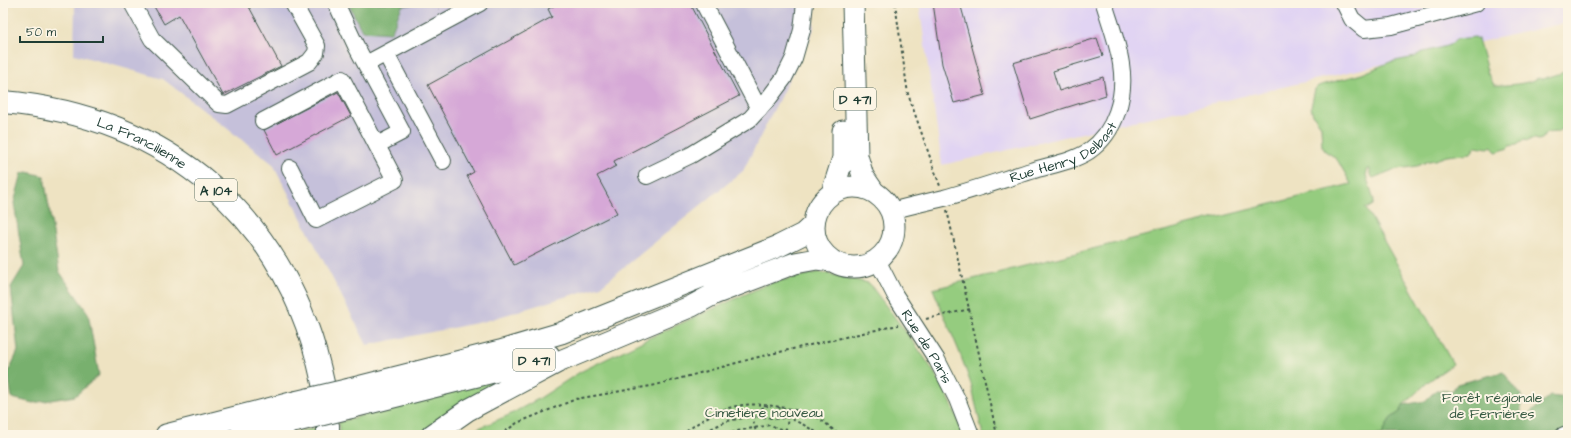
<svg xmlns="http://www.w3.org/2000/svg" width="1571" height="438" font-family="'Architects Daughter',sans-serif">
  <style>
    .built { fill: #e1d4f3 }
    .industrial { fill: #c5c0da }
    .green { fill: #95cc7f; stroke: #5a845a }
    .forest { fill: #78b06e; stroke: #4c7651 }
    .building { fill: #d6a8d7 }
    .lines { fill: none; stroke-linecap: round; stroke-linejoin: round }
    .minor-casing { stroke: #3e5649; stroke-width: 18 }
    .major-casing { stroke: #3e5649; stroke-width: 23 }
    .highway-casing { stroke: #3e5649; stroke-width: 24 }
    .path { stroke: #3e5649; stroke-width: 2; stroke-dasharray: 3 3; stroke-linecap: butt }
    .minor { stroke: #fff; stroke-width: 16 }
    .major { stroke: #fff; stroke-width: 21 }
    .highway { stroke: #fff; stroke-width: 22 }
    .major-bridge-casing { stroke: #3e5649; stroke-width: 23; stroke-linecap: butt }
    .major-bridge { stroke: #fff; stroke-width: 21 }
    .labels { text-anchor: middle; stroke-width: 4; stroke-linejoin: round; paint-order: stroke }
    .shield { fill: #fcf5e5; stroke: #617469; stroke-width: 1 }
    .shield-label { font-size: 13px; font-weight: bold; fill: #1f3d34 }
    .street-label { font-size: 14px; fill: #1f3d34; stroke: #fcf5e5 }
    .park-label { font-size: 14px; fill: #375a43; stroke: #fcf5e5 }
  </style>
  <rect width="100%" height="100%" fill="#fcf5e5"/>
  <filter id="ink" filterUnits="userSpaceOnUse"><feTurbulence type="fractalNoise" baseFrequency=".025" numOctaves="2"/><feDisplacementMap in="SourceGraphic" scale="8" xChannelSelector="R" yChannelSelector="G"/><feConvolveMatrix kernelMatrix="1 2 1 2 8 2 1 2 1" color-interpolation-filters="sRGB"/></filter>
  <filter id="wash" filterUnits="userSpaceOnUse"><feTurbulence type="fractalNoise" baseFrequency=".012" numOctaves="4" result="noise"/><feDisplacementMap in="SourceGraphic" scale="16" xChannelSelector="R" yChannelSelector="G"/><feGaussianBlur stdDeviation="0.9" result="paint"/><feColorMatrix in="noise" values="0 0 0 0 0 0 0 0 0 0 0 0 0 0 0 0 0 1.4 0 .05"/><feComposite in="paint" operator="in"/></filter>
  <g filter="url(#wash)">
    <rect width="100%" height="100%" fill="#eee3c2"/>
    <path class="built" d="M919 3H1568V22L942 165Z"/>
    <path class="industrial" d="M75 3H816L813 31 743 171 601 286 482 322 367 345 273 164 163 79 74 54Z"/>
    <path class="green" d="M1475 37 1478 39 1488 74 1494 85C1504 86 1529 84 1538 78L1542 79 1568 71V129L1564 133 1562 132V128L1557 132 1546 133 1542 139 1538 140 1536 139H1531L1528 141 1524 140 1517 145 1509 146 1508 148 1497 152 1495 151 1492 146 1488 148 1476 146 1471 153 1447 156 1435 160 1429 161 1417 166 1393 170 1373 178 1370 175V169H1368L1366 175 1374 201 1373 205 1368 208 1365 207 1453 364 1429 381 1403 405 1401 411 1390 419 1382 435H983L971 384 959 351 933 289 1351 184 1338 161 1333 156 1325 151 1322 146 1321 126 1313 115 1311 107 1315 89 1318 86 1362 74 1390 62 1415 57 1420 53 1450 45 1457 39Z
      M820 272 869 283C902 329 948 379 963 435H463L509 415 540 398 580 372 651 337 770 283Z
      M535 367 426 435H339V422Z
      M320 427 321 435H283Z"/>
    <path class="forest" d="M348 3H420L402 6 391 33 362 31Z
      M27 172 44 176 59 271 88 313 99 375 75 396 33 403 12 398 8 373 18 351 11 287 24 266 14 203 22 173Z
      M1503 372 1521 395V421L1550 396 1568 398V435H1382L1390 419 1401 411 1403 405 1425 401 1436 390 1452 391 1457 384Z"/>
    <g id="blocks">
      <path class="building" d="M152 3H247L281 66 223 95 179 15 164 24Z
        M559 3H690L739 96 614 161 616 166 597 176 617 213 514 265 467 176 474 172 428 85 552 17 548 9Z
        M933 3H960L985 95 954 103 942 64Z
        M1097 38 1103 56 1053 71 1059 91 1103 77 1106 95 1030 119 1013 63Z
        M338 92 351 116 277 155 264 130Z"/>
    </g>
  </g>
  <g filter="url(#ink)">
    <use href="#blocks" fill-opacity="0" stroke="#3e5649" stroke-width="1"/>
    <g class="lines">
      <g class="minor-casing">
        <g id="minor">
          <path d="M132 3 152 39 219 104 227 105 309 62 316 53 317 46 293 3"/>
          <path d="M336 3 356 46 402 132 377 145"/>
          <path d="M1344 3 1352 19 1364 29 1391 26 1476 3"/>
          <path d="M705 6 759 109"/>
          <path d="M386 54 443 161"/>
          <path d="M366 64 480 3"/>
          <path d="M263 121 342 79 395 180 316 220 290 168"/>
          <path d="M647 176 691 155 750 119 769 98 784 78 794 58 802 30 805 3"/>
          <path id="s1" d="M891 211C909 206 927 202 944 198 973 190 1002 180 1031 171 1050 165 1072 162 1089 151 1116 132 1126 96 1121 64 1118 43 1110 23 1104 3"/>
          <path id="s2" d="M877 260 895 295 937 360 957 399 971 435"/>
          <path d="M1564 435 1568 434"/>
        </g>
      </g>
      <g class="major-casing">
        <path id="major" d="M853 3 857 156 863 176 874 192
          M814 227a40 40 0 1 1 80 0a40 40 0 1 1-80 0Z
          M832 193 843 158V131
          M350 389 500 351 561 333 779 246 803 234 814 224
          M349 408 501 370 549 355
          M166 435 295 402
          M241 435 297 421
          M432 435 468 410 558 362 692 306 714 294 795 263 817 259 832 261"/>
      </g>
      <g class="highway-casing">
        <g id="highway">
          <path id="s3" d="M3 102C169 116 289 219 323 383"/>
          <path d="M328 435V426"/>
        </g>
      </g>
      <path class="path" d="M438 3 439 9
        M895 3 908 94 940 186
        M947 210 997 435
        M926 319 970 309
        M778 407C789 414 790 426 782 435
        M500 435 517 423 576 399 656 385 762 356 898 325
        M682 435C716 407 741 399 785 408 795 410 807 412 817 417 825 422 832 429 839 435
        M701 435 706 431 727 421 755 416 779 419 787 417 804 425 821 435
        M726 435 737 431 770 425 796 435
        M759 435C749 424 754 409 768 406"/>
      <use href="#minor" class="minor"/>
      <use href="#major" class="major"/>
      <use href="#highway" class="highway"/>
      <g class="major-bridge-casing">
        <path id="major-bridge" d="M295 402 350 389
          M297 421 349 408"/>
      </g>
      <use href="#major-bridge" class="major-bridge"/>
    </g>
  </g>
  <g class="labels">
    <g class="shield">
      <rect x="834" y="88" width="42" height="22" rx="3"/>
      <rect x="195" y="179" width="42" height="22" rx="3"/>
      <rect x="513" y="349" width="42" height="22" rx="3"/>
    </g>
    <g class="shield-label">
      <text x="855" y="104">D 471</text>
      <text x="216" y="195">A 104</text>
      <text x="534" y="365">D 471</text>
    </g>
    <g class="street-label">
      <text dy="5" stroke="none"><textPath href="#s3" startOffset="146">La Francilienne</textPath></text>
      <text dy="5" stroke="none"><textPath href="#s1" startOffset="184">Rue Henry Delbast</textPath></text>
      <text dy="5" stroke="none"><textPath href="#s2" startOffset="100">Rue de Paris</textPath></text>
    </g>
    <g class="park-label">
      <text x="1492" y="402">Forêt régionale<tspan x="1492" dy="16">de Ferrières</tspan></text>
      <text x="764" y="417">Cimetière nouveau</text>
    </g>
  </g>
  <rect width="1571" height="438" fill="none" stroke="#fcf5e5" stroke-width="16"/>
  <path d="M20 36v6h83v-6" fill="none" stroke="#1f3d34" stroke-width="2"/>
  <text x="26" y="36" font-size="12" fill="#1f3d34" stroke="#fcf5e5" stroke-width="3" paint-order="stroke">50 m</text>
</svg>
